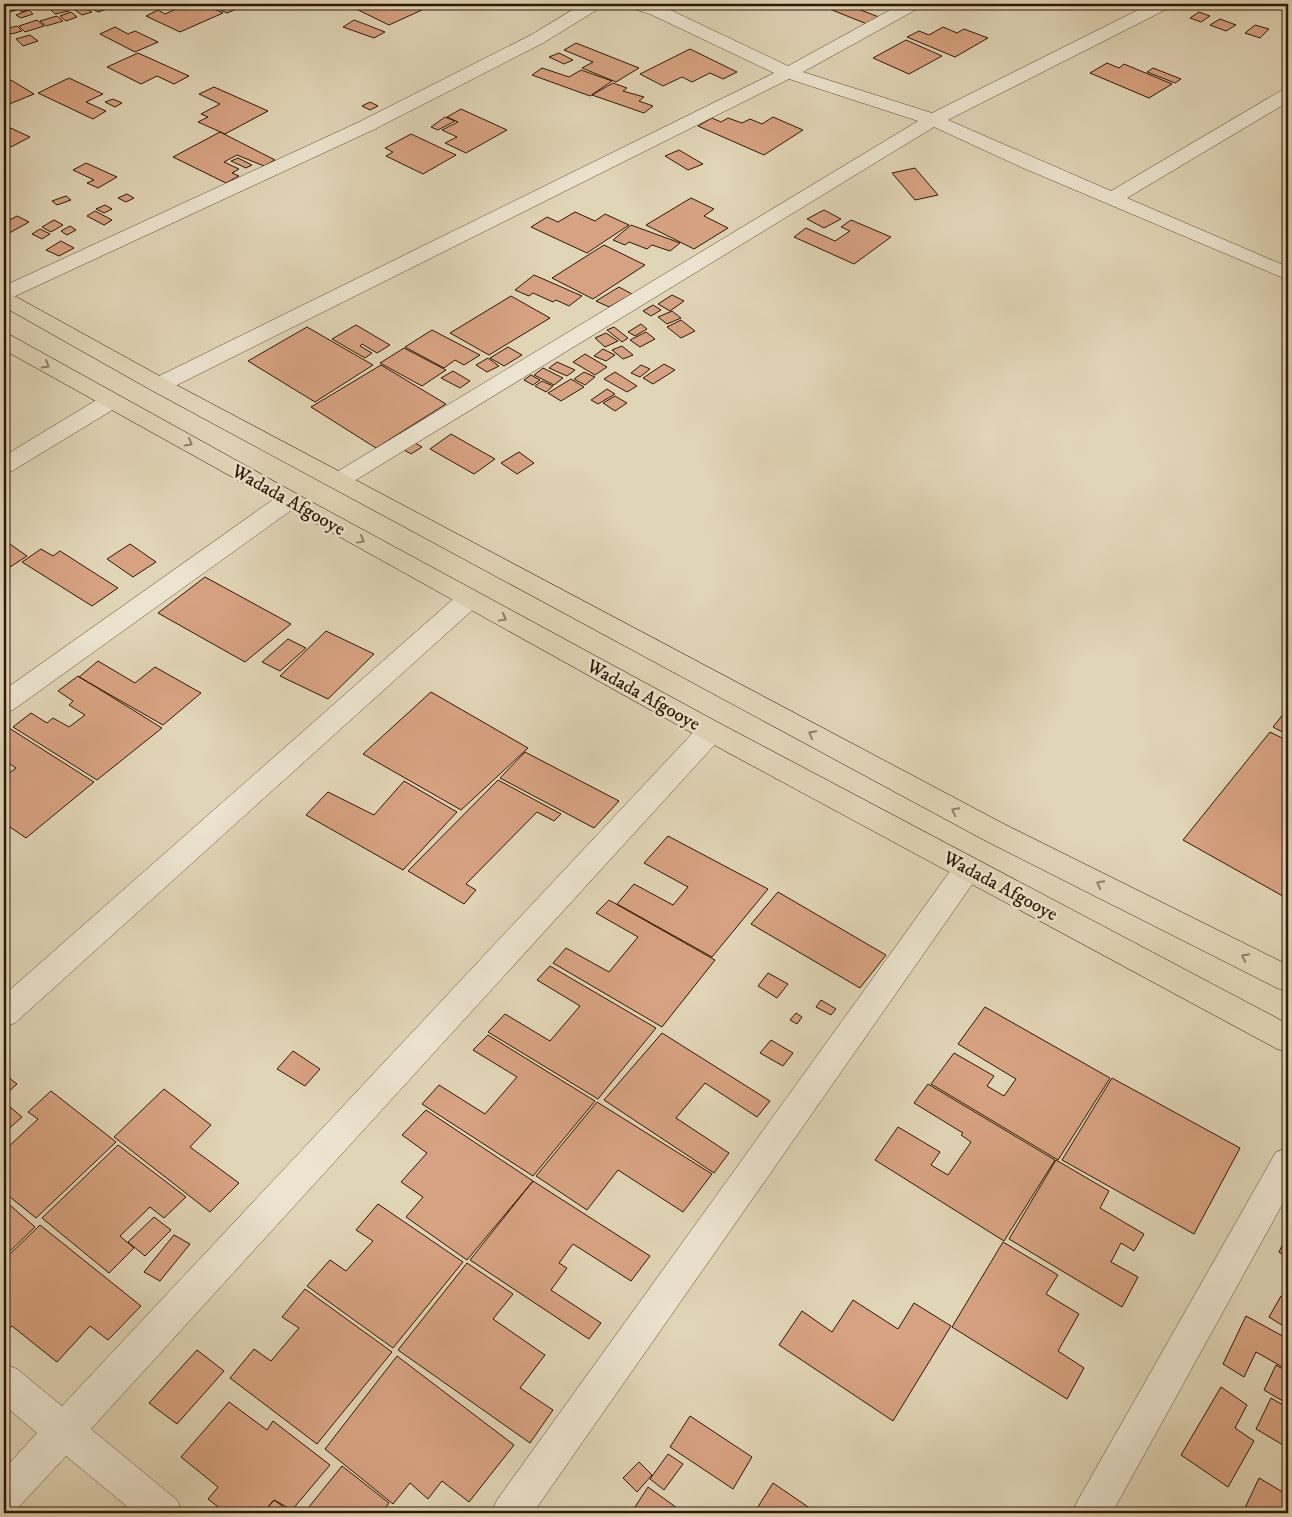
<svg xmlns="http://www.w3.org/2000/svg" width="1292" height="1517" font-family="'IM FELL DW Pica',serif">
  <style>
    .building { fill: #d7a281; stroke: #2e1805 }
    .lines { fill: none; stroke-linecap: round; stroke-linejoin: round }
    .street-casing { stroke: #5b4732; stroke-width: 1 }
    .highway-casing { stroke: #2e1805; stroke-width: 1 }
    .street { fill: #ece4d0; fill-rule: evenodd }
    .highway { fill: #e1d5b7; fill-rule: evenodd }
    .oneway { stroke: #908067 }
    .labels { text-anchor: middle; stroke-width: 5; stroke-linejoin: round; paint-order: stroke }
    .street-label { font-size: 19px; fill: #2e1805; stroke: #ece4d0 }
  </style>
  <rect width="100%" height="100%" fill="#e1d5b7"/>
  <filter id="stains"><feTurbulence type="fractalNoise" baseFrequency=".004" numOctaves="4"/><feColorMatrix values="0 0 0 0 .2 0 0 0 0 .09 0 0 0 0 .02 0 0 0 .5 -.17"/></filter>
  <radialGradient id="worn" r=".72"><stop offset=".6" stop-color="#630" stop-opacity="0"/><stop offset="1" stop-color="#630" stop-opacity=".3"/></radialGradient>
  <path class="building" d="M12 4 17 10 5 13 4 6Z
    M19 4H31L36 7 22 12 18 9 23 7Z
    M103 4 110 8 98 12 91 8Z
    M179 4H204L223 13 180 32 146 16 158 10 165 14 183 6Z
    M208 4H248L227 13Z
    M346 4H413L424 9 389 25Z
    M817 4H868L858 9 879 17 867 24Z
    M1228 4H1255L1245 10Z
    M64 5 69 11 55 14 50 9Z
    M84 7 92 12 82 15 75 10Z
    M29 10 33 14 21 18 16 15Z
    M71 12 77 17 66 21 60 16Z
    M1199 12 1210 16 1201 22 1190 18Z
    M57 16 63 21 46 26 40 21Z
    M1220 19 1236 25 1226 31 1210 25Z
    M37 20 44 26 25 32 19 26Z
    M354 20 385 32 374 38 343 27Z
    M1255 25 1269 29 1260 38 1245 33Z
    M17 26 22 31 11 34 5 29Z
    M115 27 128 34 135 31 158 42 135 52 100 34Z
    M943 27 957 33 964 29 988 38 955 57 907 37 919 31 929 35Z
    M30 35 38 41 23 46 16 39Z
    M906 40 942 56 909 74 873 58Z
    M576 43 639 68 616 82 582 68 593 62 564 50Z
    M690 49 737 72 723 79 710 73 692 82 682 77 663 86 640 74Z
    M138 53 189 76 174 84 157 76 141 84 107 67Z
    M559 53 573 60 564 64 549 57Z
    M1107 63 1119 68 1124 64 1172 84 1149 98 1090 73Z
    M542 68 569 77 581 70 612 81 590 96 532 75Z
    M1153 68 1181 79 1175 83 1147 72Z
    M69 78 103 94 86 102 106 111 93 119 38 93Z
    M11 80 34 94 7 105 4 102V84Z
    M613 83 627 88 623 91 644 97 639 101 653 106 644 113 592 95Z
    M214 87 268 111 225 134 198 122 208 117 201 114 220 104 199 94Z
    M113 99 122 103 115 107 105 102Z
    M370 102 378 106 370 110 362 106Z
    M461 109 507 130 466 153 445 143 457 137 442 130 458 122 447 117Z
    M445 117 455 121 438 130 431 127Z
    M773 117 803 130 764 155 698 126 712 118 721 122 728 118 742 123 750 119 762 124Z
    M4 125 30 137 11 147 4 143Z
    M220 132 275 160 264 166 237 155 224 162 239 169 232 173 239 176 226 183 173 157Z
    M411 134 456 155 423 174 386 156 393 152 385 148Z
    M679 150 703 164 688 170 665 156Z
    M238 158 252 165 246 168 231 161Z
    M86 163 117 177 98 188 87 183 94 180 73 170Z
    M915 168 938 195 915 200 892 173Z
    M127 194 134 198 126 202 118 198Z
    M66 196 71 200 57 205 52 201Z
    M691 198 714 209 704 216 728 228 694 249 646 225Z
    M105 205 112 209 104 213 96 209Z
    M824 210 841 219 824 228 807 219Z
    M95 211 112 220 104 225 87 216Z
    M575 212 595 221 605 214 629 225 587 253 531 227 547 217 558 222Z
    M17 216 29 222 4 236V223Z
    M54 220 63 225 51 232 42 227Z
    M851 220 891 237 854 264 794 237 806 228 835 241 850 231 841 227Z
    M631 225 680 243 670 251 652 245 647 249 629 242 625 245 613 240Z
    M70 226 76 230 67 235 61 231Z
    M40 229 50 234 42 239 32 234Z
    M61 241 74 248 59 256 46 250Z
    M604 245 645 265 593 299 552 278Z
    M534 275 582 296 569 306 556 300 553 302 533 293 529 296 515 290Z
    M619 287 632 294 609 307 596 301Z
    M672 295 684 301 670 311 658 304Z
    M511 296 550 318 489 355 450 333Z
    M653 305 661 310 651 316 643 311Z
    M672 311 681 318 667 324 658 317Z
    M681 320 695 331 681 338 667 327Z
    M641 324 647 329 635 336 628 332Z
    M356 325 390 345 377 353 362 344 360 346 372 353 365 358 332 339Z
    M307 327 373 365 315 402 248 361Z
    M614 327 628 338 622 342 607 330Z
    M432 330 480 355 464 365 455 360 444 368 405 347Z
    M646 332 655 339 640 347 630 340Z
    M606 333 618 341 605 347 595 338Z
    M622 346 633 355 623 359 612 350Z
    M508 347 522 355 504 366 490 358Z
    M404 348 446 370 422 386 380 363Z
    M603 349 615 355 606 361 594 356Z
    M585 354 607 367 595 375 573 362Z
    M488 358 499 366 487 372 476 365Z
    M557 362 575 370 567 376 549 368Z
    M664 364 675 370 653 384 643 378Z
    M381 365 446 404 376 448 311 407Z
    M641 365 650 369 640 377 631 373Z
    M543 368 563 378 554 385 534 375Z
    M453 371 470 381 460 388 441 378Z
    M584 372 595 377 585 385 574 379Z
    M615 372 637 386 627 392 604 379Z
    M531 375 540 380 533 385 524 380Z
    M571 379 584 387 561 401 548 393Z
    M542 381 553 386 546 392 535 386Z
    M607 389 615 394 598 404 591 400Z
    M615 396 627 403 615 411 603 403Z
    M451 434 495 459 474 474 430 449Z
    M415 443 422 447 411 454 404 450Z
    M519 452 534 463 517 474 501 463Z
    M4 540 27 556 4 571Z
    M130 544 156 562 133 577 107 559Z
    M41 549 53 556 60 551 118 588 92 606 22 562Z
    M205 577 291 624 245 662 158 613Z
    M326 631 374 654 328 699 280 676Z
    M288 639 306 648 280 671 262 662Z
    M98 661 135 683 155 667 201 693 163 725 79 677Z
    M78 676 162 728 97 780 13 727 31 713 47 723 53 718 69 727 85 715 69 705 73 701 58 691Z
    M431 692 528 748 461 810 363 754Z
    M1288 708V735L1273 727Z
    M9 728 94 782 26 838 4 823V777L16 768 4 760V732Z
    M1270 732 1288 741V899L1183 840Z
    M525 752 619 801 594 828 500 778Z
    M498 780 561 814 554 821 537 812 466 884 476 890 464 904 408 871Z
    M404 781 457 812 403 870 306 815 328 792 374 815Z
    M668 836 768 889 712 957 617 904 634 884 673 905 688 887 644 863Z
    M778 892 886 955 860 988 751 924Z
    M609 900 715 960 662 1027 553 963 566 948 609 972 638 937 596 913Z
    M550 966 656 1028 598 1099 488 1032 505 1014 550 1041 580 1006 537 980Z
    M768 973 788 984 777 998 758 986Z
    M821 1000 836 1009 831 1015 816 1007Z
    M985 1007 1110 1078 1058 1160 931 1084 954 1053 994 1076 987 1086 1004 1096 1016 1079 958 1044Z
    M796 1013 802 1017 797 1024 790 1020Z
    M662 1033 770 1101 757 1117 705 1083 676 1118 729 1153 714 1173 604 1100Z
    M488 1035 595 1101 533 1176 422 1104 439 1085 485 1114 517 1077 473 1050Z
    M771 1040 793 1053 783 1066 760 1053Z
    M293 1051 320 1069 305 1086 277 1069Z
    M4 1074 17 1084 4 1096Z
    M1112 1078 1240 1148 1194 1234 1062 1160Z
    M928 1084 1055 1160 1004 1241 875 1160 898 1127 940 1152 931 1165 948 1175 971 1142 961 1135 963 1133 914 1103Z
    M164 1089 211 1125 190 1147 239 1183 210 1212 114 1137Z
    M51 1091 116 1142 36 1218 4 1192V1147L6 1149 38 1119 28 1112Z
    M4 1102 22 1117 4 1133Z
    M597 1102 712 1174 683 1212 618 1170 587 1210 536 1176Z
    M426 1110 533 1181 467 1260 406 1217 423 1197 401 1182 427 1153 402 1135Z
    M118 1145 186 1197 164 1218 150 1207 120 1236 134 1248 109 1273 42 1218Z
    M1056 1160 1109 1191 1100 1208 1144 1234 1134 1251 1121 1243 1111 1262 1138 1277 1122 1307 1009 1239Z
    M533 1181 650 1256 631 1281 573 1244 559 1263 567 1268 551 1290 601 1323 589 1339 470 1260Z
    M4 1200 35 1227 4 1257Z
    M378 1204 463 1262 393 1348 307 1286 330 1260 346 1271 373 1241 356 1230Z
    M154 1217 171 1230 145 1256 128 1242Z
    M40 1225 141 1306 108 1340 90 1326 57 1362 12 1326 4 1334V1260Z
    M1288 1233V1258L1279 1252Z
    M174 1235 190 1244 160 1281 144 1272Z
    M1003 1242 1058 1275 1046 1294 1079 1314 1058 1351 1084 1368 1067 1399 952 1327Z
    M467 1263 513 1294 493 1319 545 1355 520 1388 553 1410 530 1443 398 1350Z
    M305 1289 392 1352 317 1444 230 1378 254 1349 271 1361 299 1328 282 1317Z
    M1281 1296 1288 1300V1329L1269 1317Z
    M853 1300 898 1329 914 1303 951 1326 893 1421 779 1345 802 1311 832 1332Z
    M1246 1316 1288 1339V1370L1256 1352 1244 1377 1223 1364Z
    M197 1350 224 1371 177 1424 149 1403Z
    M397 1356 514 1445 469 1502 442 1481 428 1499 410 1483 393 1504 325 1449Z
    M1276 1365 1288 1372V1404L1264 1390Z
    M1221 1387 1247 1405 1235 1428 1254 1441 1228 1487 1181 1455Z
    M1271 1398 1288 1408V1448L1256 1429Z
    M229 1402 267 1430 273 1421 330 1465 292 1510 274 1500 263 1513H226L208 1499 218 1487 181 1457Z
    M690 1416 752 1457 733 1489 670 1447Z
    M668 1454 683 1464 664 1490 650 1479Z
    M639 1462 652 1475 637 1492 623 1478Z
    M342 1466 389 1503 382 1513H304Z
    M1259 1478 1286 1494 1288 1489V1513H1250L1244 1510Z
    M773 1483 817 1513H754Z
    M648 1487 684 1513H631Z
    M274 1500 292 1513H263Z"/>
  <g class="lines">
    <g class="street-casing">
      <path id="street" d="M582 4H603L600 8 543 43 373 130 11 298 4 300V286L359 122 531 35Z
        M628 4H653L662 6 788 66 901 4H921L919 8 803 72 932 113 1150 4H1171L1169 8 948 120 1111 191 1282 90 1288 89V102L1127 198 1288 267V280L1023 168 934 127 346 486 338 489 330 486 326 481 330 476 918 121 789 79 167 390 159 392 151 390 148 385 151 380 774 73 650 14 630 8Z
        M111 394 119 396 122 401 119 406 12 471 4 473V456L103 396Z
        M289 492 297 494 301 500 297 506 13 710 4 713V690L281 494Z
        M469 590 478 593 482 599 478 605 15 1023 4 1027V995L460 593Z
        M711 721 721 724 725 731 721 738 91 1429 177 1500 183 1513H135L66 1456 17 1509 4 1513V1469L37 1433 4 1405V1364L17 1369 62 1406 701 724Z
        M968 856 978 860 983 868 978 876 533 1513H491L497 1500 958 860Z
        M1288 1148V1194L1112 1513H1072L1078 1500 1276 1152Z"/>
    </g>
    <g class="highway-casing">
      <path id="highway" d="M4 292 11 294 167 380 1004 824 1288 965V992L1277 988 984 840 151 390 4 307Z
        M4 334 12 336 297 494 721 724 1288 1024V1052L1277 1049 701 738 4 350Z"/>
    </g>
    <use href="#street" class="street"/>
    <use href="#highway" class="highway"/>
  </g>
  <defs><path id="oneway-chevron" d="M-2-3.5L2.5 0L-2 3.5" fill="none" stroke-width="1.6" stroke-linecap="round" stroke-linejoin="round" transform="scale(1.25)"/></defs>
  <g class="oneway">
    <use href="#oneway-chevron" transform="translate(46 365) rotate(30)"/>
    <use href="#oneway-chevron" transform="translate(189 443) rotate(30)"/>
    <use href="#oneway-chevron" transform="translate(361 540) rotate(29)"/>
    <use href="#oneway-chevron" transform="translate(503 618) rotate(29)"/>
    <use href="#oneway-chevron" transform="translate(812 734) rotate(-152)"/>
    <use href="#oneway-chevron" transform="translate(955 811) rotate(-152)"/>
    <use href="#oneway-chevron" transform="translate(1100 884) rotate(-153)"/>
    <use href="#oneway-chevron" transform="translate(1245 957) rotate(-153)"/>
  </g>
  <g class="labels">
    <g class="street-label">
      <text transform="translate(289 499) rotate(29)" y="7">Wadada Afgooye</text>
      <text transform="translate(644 694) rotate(29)" y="7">Wadada Afgooye</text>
      <text transform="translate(1001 885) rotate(28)" y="7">Wadada Afgooye</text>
    </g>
  </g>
  <rect width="1292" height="1517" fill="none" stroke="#e1d5b7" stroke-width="20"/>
  <rect x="5" y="5" width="1282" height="1507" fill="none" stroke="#2e1805" stroke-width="2.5"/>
  <rect x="10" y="10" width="1272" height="1497" fill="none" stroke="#2e1805"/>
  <rect width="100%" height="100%" filter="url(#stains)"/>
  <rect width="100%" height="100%" fill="url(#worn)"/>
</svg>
